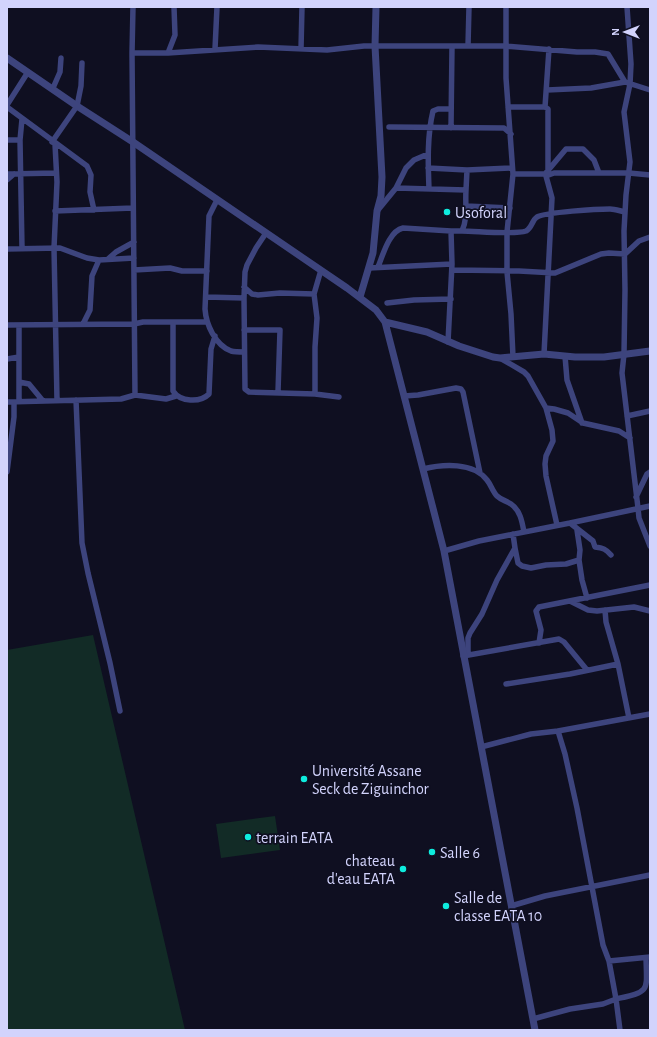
<svg xmlns="http://www.w3.org/2000/svg" width="657" height="1037" font-family="'Alegreya Sans',sans-serif">
  <style>
    .green { fill: #122b26 }
    .lines { fill: none; stroke-linecap: round; stroke-linejoin: round }
    .minor { stroke: #3d447d; stroke-width: 5.5 }
    .tertiary { stroke: #3d447d; stroke-width: 7 }
    .poi-dot { fill: #0eecde; stroke: #0f0f21; stroke-width: 1.5 }
    .labels { text-anchor: middle; stroke-width: 3.5; stroke-linejoin: round; paint-order: stroke }
    .poi-label { font-size: 16px; fill: #d2d3fc; stroke: #0f0f21; text-anchor: start }
  </style>
  <rect width="100%" height="100%" fill="#0f0f21"/>
  <path class="green" d="M93 635 185 1030H7V650Z
    M275 816 280 850 221 858 216 824Z"/>
  <g class="lines">
    <path class="minor" d="M133 7 132 53 135 395
      M506 7V78L513 174 507 232V272L511 314 513 357
      M627 7 631 64 630 84 624 112 630 162 626 195 624 231 625 290 624 354 622 373 638 508 639 518 650 546
      M468 46 469 7
      M215 49 217 7
      M301 49 302 7
      M132 53H168L258 47 327 50 364 46H506L577 52H595L608 54 625 82 650 90
      M168 53 175 35 174 7
      M53 88 60 72 61 58
      M547 90 591 88 625 82
      M7 105 28 72
      M7 107 87 166 91 175 90 192 94 210
      M508 107H545L549 49
      M545 107 548 109V171
      M22 119 20 140 22 248
      M389 127 504 128 511 134
      M451 128 452 46
      M7 140H20
      M52 142 77 106 81 86 82 63
      M55 144 57 182 54 248 57 400
      M428 168 467 170
      M7 174 56 173
      M513 174H545L566 149H583L594 160 599 173
      M7 180 14 174
      M396 188 466 190 467 170 512 168
      M429 189C428 163 427 136 433 111L438 109H451
      M217 200 209 216 205 309C206 324 215 345 231 351 235 352 240 352 244 352
      M466 206 510 208
      M378 210 396 188 406 168 414 160 428 154
      M55 211 133 208
      M462 231C476 231 515 235 526 231 532 228 532 220 537 217 546 212 598 209 610 209 615 209 620 211 625 212
      M266 233 256 248 247 265 245 272 244 298 245 389 249 392 315 394 339 397
      M7 249 60 248 87 258 99 260 134 258
      M108 259 116 252 134 242
      M452 264 451 231H462C468 218 465 204 466 190
      M378 267C383 255 389 231 403 228L451 231
      M369 268 452 264 448 342
      M134 270 170 268 182 271H207
      M452 270 519 271 555 273 601 254 609 253 625 254 639 241 650 237
      M244 287 252 294 258 295 280 293 314 294
      M206 297 244 298
      M387 303 414 300 451 299
      M173 322V391C180 402 200 403 209 394L211 349 215 336
      M83 324 90 310 92 276 99 260
      M7 325 134 324 143 322H207
      M19 325V401
      M244 330H280L278 392
      M544 354 552 198 546 176 554 173H629L650 175
      M565 356 567 380 582 423
      M500 358 524 372 528 376 546 408 552 430 553 441 546 456 545 464 546 476 557 525
      M7 359 19 357
      M19 382 29 384 43 401
      M315 394V347L317 318 314 294 321 270
      M404 396 418 395 456 388 461 389 463 392 480 473
      M76 400 82 543 88 573 110 663 120 711
      M7 402 121 399 135 395 166 399 176 396
      M546 408 554 409 568 413 583 423 619 431 630 438
      M627 416 650 411
      M423 469C443 464 473 462 487 480 491 485 493 492 497 496 501 500 507 501 511 504 520 510 522 521 524 532
      M7 472 14 417V402
      M636 497 647 474 650 472
      M570 523 650 506
      M515 548 518 563 522 566 531 568 546 565 566 564 579 560 580 550 577 530
      M444 551 479 541 570 523 593 541 595 547C603 548 606 549 611 555
      M579 560 582 580 587 598
      M570 601 588 610 597 611 634 607 650 611
      M605 610 606 622 618 664 629 718
      M539 643 541 630 536 611 539 607 650 585
      M468 655V638L470 633 482 614 497 580 515 548 513 534
      M463 656 559 639 564 642 587 670
      M506 684 570 674 618 664
      M481 747 531 734 558 731 650 714
      M511 906 545 896 650 875
      M609 961 650 957
      M533 1019 570 1009 603 1004 616 999 609 961 603 945 577 808 565 754 558 731
      M620 1030 616 999C650 991 647 993 646 958"/>
    <path class="tertiary" d="M7 58 77 106 133 142 347 288 376 310 385 322 444 551 535 1030
      M360 297 373 253 377 211 381 196 382 177 375 46 376 7
      M385 322 427 332 459 346 493 357 500 358 544 354 575 357H604L650 351"/>
  </g>
  <g class="poi-dot">
    <circle cx="447" cy="212" r="4"/>
    <circle cx="304" cy="779" r="4"/>
    <circle cx="248" cy="837" r="4"/>
    <circle cx="432" cy="852" r="4"/>
    <circle cx="403" cy="869" r="4"/>
    <circle cx="446" cy="906" r="4"/>
  </g>
  <g class="labels">
    <g class="poi-label">
      <text x="455" y="218">Usoforal</text>
      <text x="312" y="776">Université Assane<tspan x="312" dy="18">Seck de Ziguinchor</tspan></text>
      <text x="256" y="843">terrain EATA</text>
      <text x="440" y="858">Salle 6</text>
      <text x="395" y="866" text-anchor="end">chateau<tspan x="395" dy="18">d'eau EATA</tspan></text>
      <text x="454" y="903">Salle de<tspan x="454" dy="18">classe EATA 10</tspan></text>
    </g>
  </g>
  <rect width="657" height="1037" fill="none" stroke="#d2d3fc" stroke-width="16"/>
  <g transform="translate(625 32) rotate(270)" stroke="#0f0f21" stroke-width="3" paint-order="stroke">
  <path d="M0-3L7 15L0 10L-7 15Z" fill="#d2d3fc"/>
  <text y="-6" font-size="11" font-weight="bold" text-anchor="middle" fill="#d2d3fc">N</text>
  </g>
</svg>
